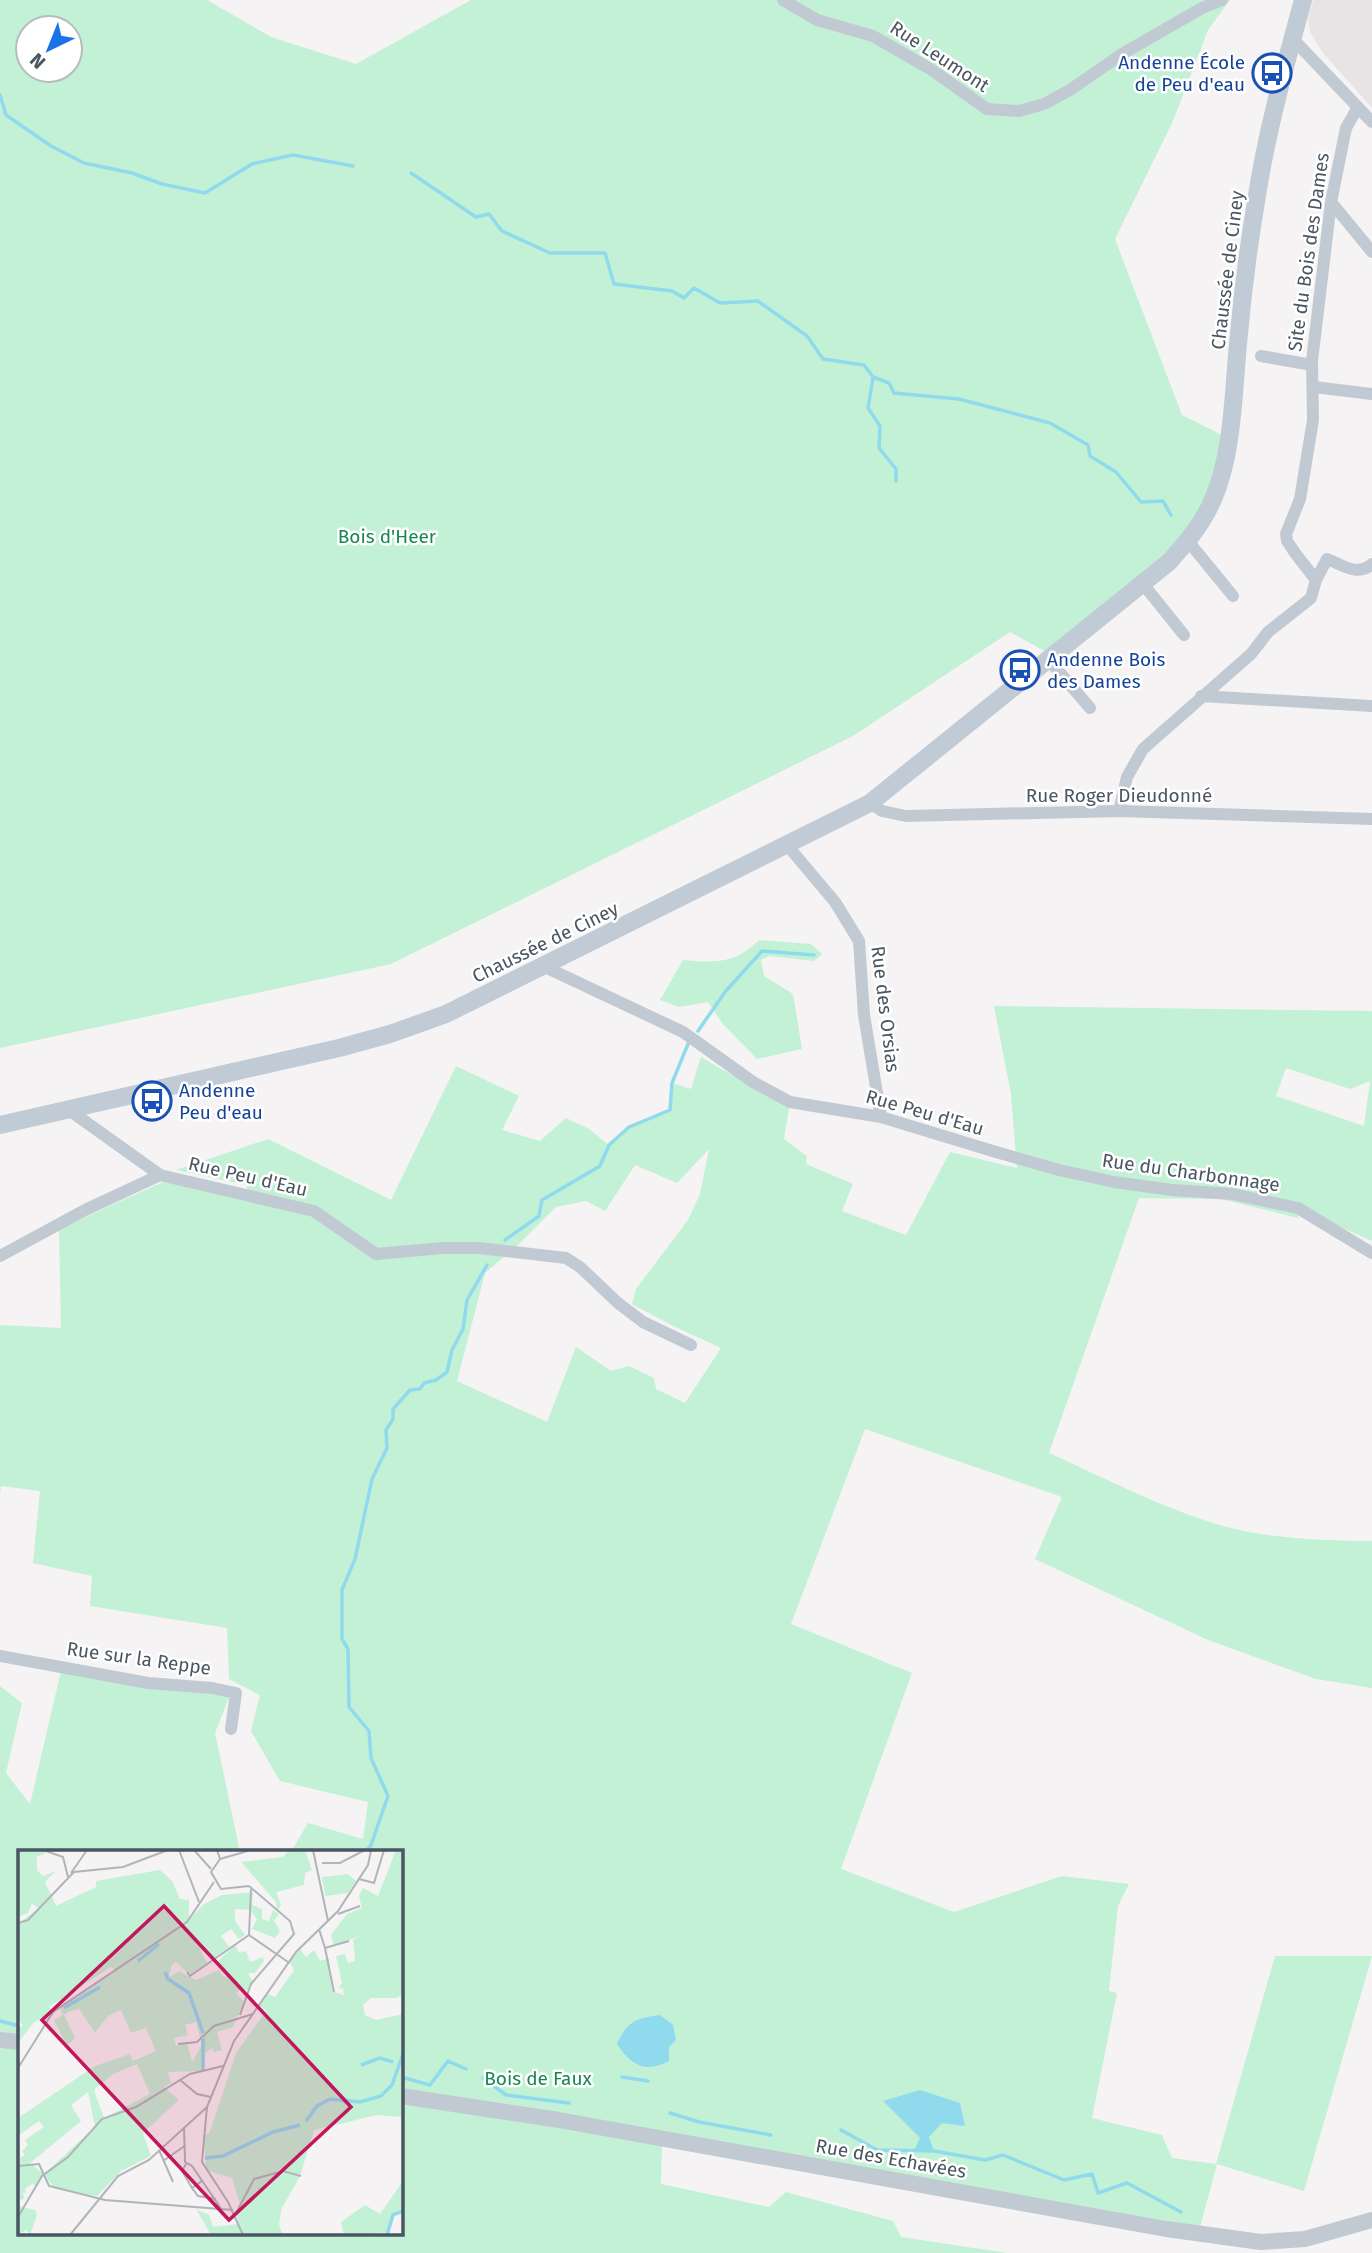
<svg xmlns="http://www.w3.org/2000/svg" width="1372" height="2253" font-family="'Fira Sans',sans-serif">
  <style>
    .education { fill: #e6e4e5 }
    .green { fill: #c3f1d5; fill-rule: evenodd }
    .water { fill: #90daee }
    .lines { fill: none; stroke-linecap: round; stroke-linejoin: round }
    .stream { stroke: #90daee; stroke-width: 3.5 }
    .minor { stroke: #c1cad2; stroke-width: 12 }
    .tertiary { stroke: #c1cad2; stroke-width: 16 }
    .secondary { stroke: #c1cbd6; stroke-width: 18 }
    .labels { text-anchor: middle; stroke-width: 5; stroke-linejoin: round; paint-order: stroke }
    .street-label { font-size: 19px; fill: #4a5661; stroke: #fff }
    .transit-label { font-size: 19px; fill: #164399; stroke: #fff; text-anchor: start }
    .park-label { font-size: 19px; fill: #17864f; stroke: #fff }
    .inset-river { fill: none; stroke: #90daee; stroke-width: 3.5 }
    .inset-road { fill: none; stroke: #b1b4b9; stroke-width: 2 }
    .view { fill: #c2185b; fill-opacity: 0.15; stroke: #c2185b; stroke-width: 3.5 }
    .inset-edge { fill: none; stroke: #4a5661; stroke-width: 3.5 }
  </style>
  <rect width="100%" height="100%" fill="#f5f3f3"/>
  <path class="education" d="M1313 0H1372V108L1323 53 1310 32 1308 19Z"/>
  <path class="green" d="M0 0H207L271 37 356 64 471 0H1230L1208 30 1173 121 1115 239 1182 415 1228 438 1188 541 1048 653 1010 632 853 736 391 964 0 1048ZM28 28H70V70H28Z
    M759 940 811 944 822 954 814 961 769 956 761 960 764 976 793 994 802 1049 757 1059 723 1024 708 1002 679 1007 660 1000 683 960C714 963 736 964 759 940Z
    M994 1006 1372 1011V1241L1298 1208V1218L1221 1199 1139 1198 1049 1453C1112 1481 1186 1521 1254 1533 1293 1539 1333 1541 1372 1541V1688L1316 1679 1208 1640 1035 1559 1062 1497 865 1429 791 1624 912 1673 841 1869 954 1912 1062 1876 1129 1884 1118 1906 1109 1991 1117 1993 1092 2118 1162 2135 1172 2158 1216 2164 1275 1956H1372L1304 2191 1217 2164 1199 2231 662 2139 661 2184 769 2207 786 2192 893 2221 901 2237 1007 2253H0V1686L22 1703 6 1773 30 1804 61 1671 230 1695 215 1733 240 1852H19V2234H401V1852H291L308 1823 363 1839 368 1802 280 1781 251 1731 260 1695 229 1679 227 1628 90 1606 92 1576 33 1563 40 1491 1 1486 0 1494V1325L61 1328 59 1229 163 1182H178L246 1199 247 1185 176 1170 268 1139 391 1200 456 1066 519 1096 502 1130 540 1141 566 1118 589 1129 609 1145 629 1127 670 1110 672 1083 691 1089 701 1057 721 1069 790 1102 784 1139 807 1156 806 1164 853 1184 842 1211 906 1235 950 1152 1017 1168 1011 1094ZM1286 1068 1350 1089 1370 1081 1364 1126 1276 1096ZM709 1149 700 1194 688 1220 636 1289 632 1304 671 1325 721 1348 685 1403 656 1389 654 1378 629 1366 611 1371 576 1347 547 1422 457 1381 485 1273 518 1245 556 1207 586 1201 605 1211 635 1165 677 1183Z"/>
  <path class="water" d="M660 2015 673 2025 676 2040 669 2047V2061C645 2074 631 2065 617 2044 627 2022 635 2018 660 2015Z
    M920 2090 960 2103 965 2126 942 2123 929 2137 934 2151H914L920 2138 883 2101Z"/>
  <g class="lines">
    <path class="stream" d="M0 95 6 115 51 146 84 163 132 173 162 184 205 193 252 164 293 155 353 166
      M411 173 476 217 489 214 502 231 550 253H605L614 284 672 291 684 298 694 288 720 303 758 301 807 336 823 359 864 365 873 377 889 383 894 393 959 399 1050 423 1088 445 1090 456 1116 472 1141 502 1163 501 1171 515
      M873 378 868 408 880 426 879 448 896 469V481
      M698 1031 725 992 762 951 814 955
      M505 1240 539 1216 542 1200 600 1166 609 1145 629 1127 670 1110 672 1083 688 1044
      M365 1852 371 1845 388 1796 371 1758 369 1731 349 1707 348 1649 342 1639V1590L355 1559 372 1479 387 1448 386 1430 393 1419V1409L410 1390 420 1389 424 1383 436 1380 447 1372 452 1350 463 1329 467 1300 487 1265
      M0 2021 19 2026
      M401 2077 430 2085 448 2061 466 2069
      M622 2077 648 2081
      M483 2078 506 2095 569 2103
      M670 2113 699 2122 771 2135
      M841 2130 877 2150 934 2151 985 2160 1003 2155 1064 2180 1092 2174 1098 2193 1127 2183 1181 2212"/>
    <path class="minor" d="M783 0 817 20 873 36 932 70 987 109 1019 111 1044 104 1070 90 1122 54 1202 8 1222 0
      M1292 38 1372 122
      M1331 202 1372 252
      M1261 356 1312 365
      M1314 387 1372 394
      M1188 541 1233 596
      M1316 580 1327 559C1343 565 1357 577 1372 564
      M1143 584 1184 635
      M1049 660 1090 708
      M1201 696 1372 706
      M870 803 882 811 906 816 1119 811 1372 819
      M1119 811 1127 777 1143 749 1251 654 1268 632 1311 598 1316 580 1295 553 1287 541 1286 534 1300 499 1313 420 1312 361 1331 202 1346 128 1358 107
      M787 845 835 902 859 941 864 1015 881 1117
      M543 966 683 1032 753 1082 790 1102 881 1117 996 1152 1059 1170 1114 1182 1172 1190 1232 1194 1298 1208 1372 1253
      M69 1110 160 1175 314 1211 376 1254 443 1248H479L566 1258 580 1267 618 1303 643 1322 691 1345
      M0 1256 85 1210 160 1175
      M0 1656 148 1683 212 1688 236 1693 231 1729"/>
    <path class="tertiary" d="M0 2040 19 2042
      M401 2096 559 2120 1166 2229 1261 2242 1305 2239 1372 2220"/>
    <path class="secondary" d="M0 1125 339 1048 390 1034 446 1014 870 803 1169 562C1185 544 1200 527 1210 506 1233 459 1233 396 1238 344 1242 297 1248 249 1256 202 1266 134 1285 66 1303 0"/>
  </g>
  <defs>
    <g id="bus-ring" transform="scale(2.0125)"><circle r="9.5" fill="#fff" stroke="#1a4fb4" stroke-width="1.5"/><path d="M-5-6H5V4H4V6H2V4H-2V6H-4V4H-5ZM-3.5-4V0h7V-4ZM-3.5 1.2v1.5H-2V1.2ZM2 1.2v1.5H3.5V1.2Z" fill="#1a4fb4"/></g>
  </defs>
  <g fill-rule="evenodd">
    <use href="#bus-ring" x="1272" y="73"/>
    <use href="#bus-ring" x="1020" y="670"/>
    <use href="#bus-ring" x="152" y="1101"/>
  </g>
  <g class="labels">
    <g class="street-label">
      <text transform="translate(940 56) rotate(33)" y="7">Rue Leumont</text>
      <text transform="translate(1308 252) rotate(-82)" y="7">Site du Bois des Dames</text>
      <text transform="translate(1227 270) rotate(-83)" y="7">Chaussée de Ciney</text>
      <text x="1119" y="802">Rue Roger Dieudonné</text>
      <text transform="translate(545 942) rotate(-26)" y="7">Chaussée de Ciney</text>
      <text transform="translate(886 1009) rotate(83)" y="7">Rue des Orsias</text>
      <text transform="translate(925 1112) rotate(16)" y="7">Rue Peu d'Eau</text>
      <text transform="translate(1191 1172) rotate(8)" y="7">Rue du Charbonnage</text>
      <text transform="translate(248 1176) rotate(13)" y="7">Rue Peu d'Eau</text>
      <text transform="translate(139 1658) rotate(8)" y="7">Rue sur la Reppe</text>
      <text transform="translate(891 2158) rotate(10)" y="7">Rue des Echavées</text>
    </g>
    <g class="transit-label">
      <text x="1245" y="69" text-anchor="end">Andenne École<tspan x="1245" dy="22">de Peu d'eau</tspan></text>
      <text x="1047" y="666">Andenne Bois<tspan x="1047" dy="22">des Dames</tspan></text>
      <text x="179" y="1097">Andenne<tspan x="179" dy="22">Peu d'eau</tspan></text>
    </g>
    <g class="park-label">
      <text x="387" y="543">Bois d'Heer</text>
      <text x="538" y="2085">Bois de Faux</text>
    </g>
  </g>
  <g transform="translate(18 1850)">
    <rect width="385" height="385" fill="#f5f3f3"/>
    <path d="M0 0H26L27 4 19 6V20L25 26 38 21 27 32 38 56 78 37V31L142 20 154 31 162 49 171 50V70L186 54 204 45 235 42 234 55 244 59V69L251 71 255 60 261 64 256 71 262 81 257 88 234 79 239 69 232 60 217 59V71L227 85 221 89 213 79 203 86 211 97 195 109 182 99 189 113 172 125 158 112 154 115 151 127 161 121 178 130 201 120 206 127 210 124 200 111 217 95 221 103 228 101 232 112 245 107 246 111 237 123H230L235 132 230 141 224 138 218 143 226 152 221 165 212 170 220 167 215 177 199 182 204 200 196 202 194 198 184 205 183 221 150 222 153 233 146 237 161 250 125 283 133 306 103 321 79 346 37 339 26 325 18 336 14 334 7 339 8 344 5 341 6 349 0 350V309L7 305 4 301 10 295 7 290 26 277 21 271 1 285 0 268 77 216 112 204 115 211 138 201 128 178 113 183 103 160 90 166 77 183 61 159 50 162 46 165 57 188 49 196 36 170 45 165 42 158 97 121 93 117 31 157 35 162 16 172 0 193V178L5 176 0 167V74L21 58 14 54 10 63 0 67ZM178 172 184 195 174 212 169 193 158 196 156 188 170 185 167 175ZM119 214 132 244 86 268 76 240 95 224ZM70 242 77 277 26 324 12 313 63 271 53 255ZM271 0H287L294 20 287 23 286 35 258 42 263 55 259 61 258 52 223 12 265 7ZM378 0H385V144L379 148H353L345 155 347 165 358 170 385 164V267L359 265 296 280 282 326 263 360 261 375 265 385H193L178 359 191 365 195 377 220 374 219 364 224 361 214 328 188 320 186 285 191 284 218 203 248 161 241 156 250 144 257 147 276 120 271 111 282 99 288 107 296 100 302 111 311 108 314 141 326 145 325 138 320 139 324 133 318 106 327 104 330 113 337 111 335 90 344 85 316 96 313 85 329 64 344 58 341 46 345 38 360 46ZM330 24 338 31 330 43 307 46 304 27ZM385 331V361L375 365 371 382 326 385 323 372 347 355 362 364ZM0 356 17 360 19 365 12 385 8 380 0 385Z" fill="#c3f1d5" fill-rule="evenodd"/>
    <path class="inset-river" d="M120 111 141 94M147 122 150 129 171 143 185 183M46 158 82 137M343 215 362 208 375 212M185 220V189M288 271 299 256 312 249 342 252 363 246 374 235 385 204M187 308 205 306 255 282 282 275M369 385 375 365 385 361"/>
    <path class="inset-road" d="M25 0 45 7 50 27M161 0 181 52M176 0 193 19M199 0 202 9 233 0M295 0 310 71M202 9 193 22 203 39 231 36M304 13H322L347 0M53 23 69 0M341 29 356 33 366 0M233 39 231 85 270 112M320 64 342 56M0 73 10 70 56 22 105 17 150 0M301 79 307 98 331 91M307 98 316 142M169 122 172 126 231 85M222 165 233 134 276 84 272 71 231 36M160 194 179 192 196 176 235 164M0 218 35 162 169 72 196 32M162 230 179 244 193 247M166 277 167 312 174 316 204 360M141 300 155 332M145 311 168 295M168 314 164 321 174 338M0 316 21 314 31 336 87 350 215 360M184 331 174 338 180 346 198 349M217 365 236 329 265 321 283 326M0 367 24 326 50 307 84 269 118 257 172 224 205 216M52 385 100 326 131 310 189 257M225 385 210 352 184 312 189 257 216 191 278 102 320 61 350 15 353 0"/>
    <path class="view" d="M146 56 333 257 211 370 24 170Z"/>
    <rect width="385" height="385" class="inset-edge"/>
  </g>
  <g transform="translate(49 49) rotate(223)"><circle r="33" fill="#ffffff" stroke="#b7bbc0" stroke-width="2"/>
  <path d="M0-5L12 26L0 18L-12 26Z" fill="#1a73e8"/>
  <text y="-10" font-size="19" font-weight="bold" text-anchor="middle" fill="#4a5661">N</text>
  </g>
</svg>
